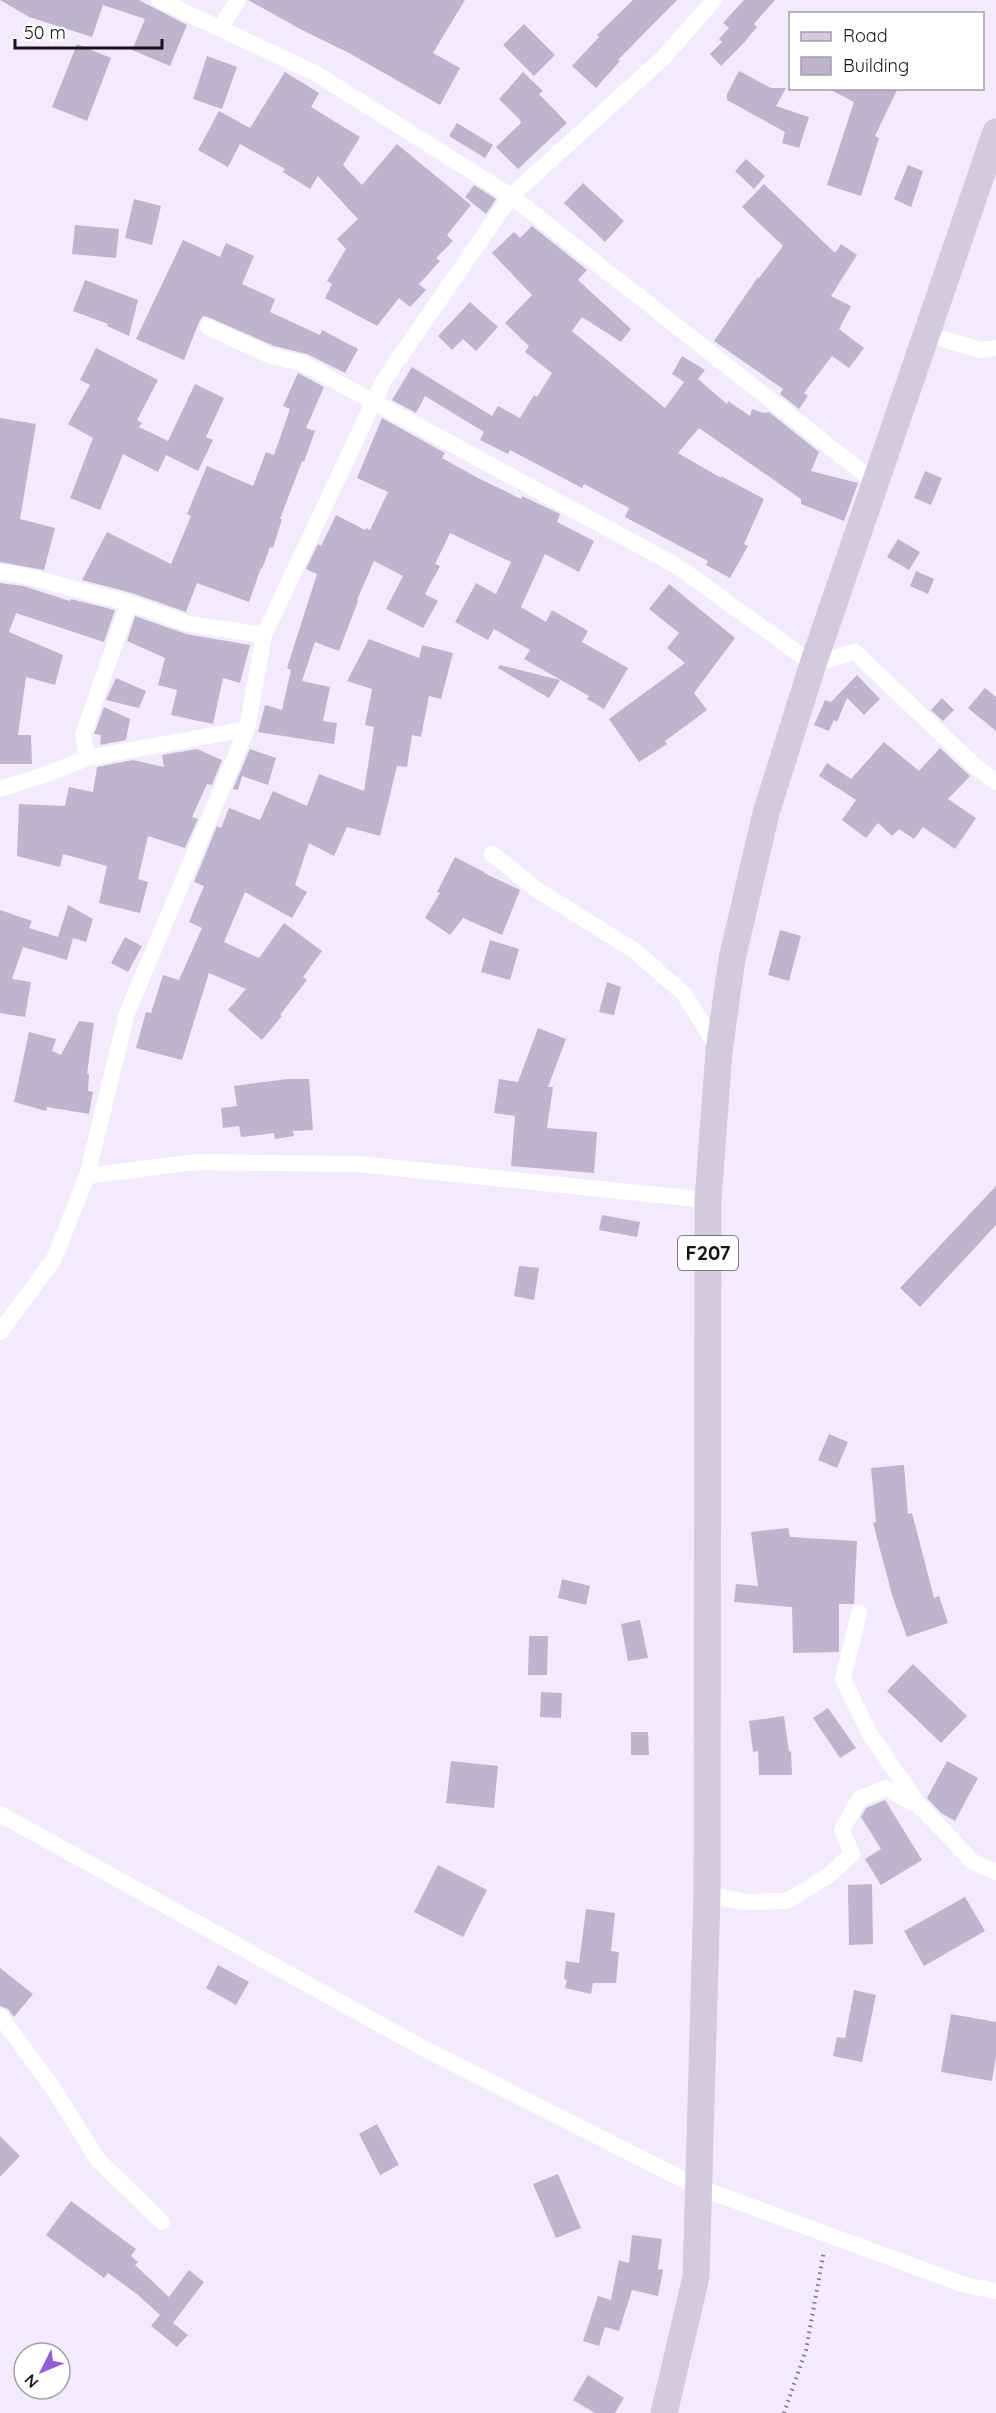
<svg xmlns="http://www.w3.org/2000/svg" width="996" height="2413" font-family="Quicksand,sans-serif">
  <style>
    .building { fill: #bdb5cb }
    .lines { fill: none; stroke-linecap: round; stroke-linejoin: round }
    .path { stroke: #797581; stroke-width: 4; stroke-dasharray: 1.5 4.5; stroke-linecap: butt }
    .street { stroke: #fff; stroke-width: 16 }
    .primary { stroke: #d2cadf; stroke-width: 27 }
    .labels { text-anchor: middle; stroke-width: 6; stroke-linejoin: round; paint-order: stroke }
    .shield { fill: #fff; stroke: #5b595f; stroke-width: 1.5 }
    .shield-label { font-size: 20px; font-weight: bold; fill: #15121a }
  </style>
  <rect width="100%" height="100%" fill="#f2ebfd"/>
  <path class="building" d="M0 0H139L187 25 170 66 132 50 145 19 103 5 92 37 29 17Z
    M248 0H465L433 53 460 68 440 105 349 53 300 29Z
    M633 0H677L618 60 620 61 596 88 572 66 599 37 597 35Z
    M744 0H775L754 24 757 27 742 45 721 66 710 54 722 42 719 39 729 28 723 23Z
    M524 24 555 55 534 76 503 45Z
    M77 44 111 58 87 121 52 107Z
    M207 56 237 67 222 109 193 99Z
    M739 71 771 88H786L776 106 809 117 799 148 782 143 785 132 727 100V94Z
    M285 72 319 93 311 107 360 137 343 165 362 185 397 144 471 205 447 235 453 241 436 258 440 261 419 284 426 290 410 307 399 298 377 326 325 298 332 284 327 281 346 249 337 239 358 219 318 176 310 189 283 172 285 169 240 144 228 167 198 150 219 111 250 128Z
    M523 72 543 91 539 94 567 123 518 169 496 147 521 123 520 120 499 99Z
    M827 88H898L875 136 879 138 861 196 827 185 854 102Z
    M457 123 493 145 485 158 449 136Z
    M746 159 765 176 754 189 735 171Z
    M908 165 923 171 911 207 894 199Z
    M583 183 624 221 605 242 564 203Z
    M764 184 835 253 841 244 857 255 831 296 851 306 839 329 864 348 849 368 832 356 804 393 808 396 799 409 780 394 783 389 714 341 758 277 759 278 783 246 742 207Z
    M474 185 496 199 486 214 465 197Z
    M134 199 161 206 152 245 125 238Z
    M75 225 119 229 116 258 72 254Z
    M532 226 587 270 578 280 631 329 621 342 582 317 572 331 665 408 684 382 672 374 682 356 705 370 698 379 727 404 728 401 750 416 752 409 764 413 769 412 819 452 811 471 858 483 844 521 801 504V499L699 428 678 453 721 478V476L764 499 744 544 748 546 730 578 706 565 708 561 625 517 629 508 584 484 582 488 510 450 508 454 480 440 484 432 425 396 416 413 392 400 412 367 492 416 498 406 520 418 534 395 537 397 552 373 525 352 529 346 505 323 532 295 492 253 514 232 520 238Z
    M183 240 220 257 226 243 254 256 242 284 275 299 270 312 320 335 322 330 358 349 345 373 307 354 274 346 208 317 203 316 199 322 184 360 136 339Z
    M85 280 138 300 129 336 107 326 108 324 73 311Z
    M470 302 498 327 476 351 463 339 452 350 438 336Z
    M96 348 158 380 137 420 142 423 139 427 168 441 195 384 224 398 206 437 213 440 198 471 166 455 158 472 123 454 100 510 70 498 93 438 68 424 90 385 80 380Z
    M298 373 324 387 306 428 315 431 304 462 302 461 280 519H282L273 548 270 547 262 569 261 568 249 602 197 583 186 612 132 593 82 580 107 532 171 564 191 516 187 514 207 466 253 486 266 452 274 455 290 409 283 406Z
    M0 418 36 424 20 519 55 528 44 570 0 562Z
    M382 418 445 453 442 458 476 477 521 499 522 496 560 514 557 522 594 541 579 572 545 554 521 607 546 622 552 610 588 631 582 642 628 668 604 709 587 699 589 696 524 659 530 650 494 629 488 640 455 622 476 583 496 594 511 562 450 533 435 564 440 566 425 594 438 601 423 628 386 609 403 576 374 561 357 600 358 601 339 651 315 642 302 681 330 687 323 721 337 723 334 744 258 732 265 705 282 710 291 670 287 668 317 574 306 569 318 544 321 546 336 515 365 530 366 528 370 530 388 492 357 478Z
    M925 471 942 478 931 505 914 498Z
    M898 539 920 552 909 570 887 557Z
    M916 571 934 579 928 594 910 586Z
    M0 583 23 586 70 601 71 599 115 610 104 642 16 613 9 632 63 655 55 685 26 677 18 735H31L32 764H0Z
    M669 584 735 638 694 693 707 710 665 741 667 744 639 762 609 719 685 663 667 648 679 633 649 609Z
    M135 616 186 634 250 645 240 683 223 678 213 724 171 715 177 690 158 685 165 658 127 641Z
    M369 639 419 658 422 645 453 653 441 699 429 696 421 737 412 735 407 767 397 766 380 836 347 827 334 856 309 843 295 885 307 892 292 918 245 892 224 942 259 958 284 923 322 951 303 977 307 980 280 1015 282 1016 262 1040 228 1010 246 989 209 973 182 1060 136 1048 146 1012 151 1013 163 975 179 980 202 928 189 922 204 886 194 882 217 826 221 828 229 808 260 820 273 791 307 806 319 774 364 791 374 727 365 725 372 689 347 681Z
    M500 665 560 680 549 698 498 668Z
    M857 675 880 699 864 715 847 698 837 722 834 720 829 731 814 725 825 700 831 702Z
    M116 678 146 691 139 708 106 700Z
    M985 688 996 697V731L968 708Z
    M942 698 954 710 943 721 931 710Z
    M104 707 130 719 126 740 100 745 101 735 94 734Z
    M884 742 919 771 940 748 970 776 948 799 976 818 955 849 923 827 914 839 899 829 892 836 878 823 866 838 842 820 856 800 819 776 827 763 851 779Z
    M197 749 222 760 212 785 207 784 192 817 198 819 185 848 148 836 138 879 148 882 140 913 99 903 107 866 63 854 60 867 17 856 19 804 65 806 69 787 93 792 97 767 133 760 164 767 162 755Z
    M250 749 276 758 268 785 242 776 238 790 233 789Z
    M455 857 484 872V873L520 890 502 935 463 918 450 935 425 918 440 893 437 892Z
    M68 905 93 919 86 942 73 938 67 960 23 947 12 979 31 982 25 1017 0 1013V910L32 921 29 928 58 937Z
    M780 930 801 936 789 981 768 975Z
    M125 937 142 946 128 972 111 963Z
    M490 940 519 949 510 980 481 972Z
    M607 982 621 987 614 1015 599 1012Z
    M79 1021 94 1023 87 1074H89L88 1091 93 1092 89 1114 47 1107 46 1111 14 1102 29 1032 56 1039 52 1051 61 1055Z
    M538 1028 566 1039 548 1087H553L547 1128 597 1132 594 1173 511 1166 515 1116 494 1113 499 1079 518 1082Z
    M287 1079H309L313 1130 293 1131 294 1136 275 1139 274 1133 241 1137 239 1126 223 1128 221 1108 237 1106 234 1086Z
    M996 1186V1225L920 1307 900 1288Z
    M602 1215 640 1222 637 1237 599 1230Z
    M519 1266 539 1268 534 1300 514 1296Z
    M829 1434 848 1442 837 1468 818 1460Z
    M904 1465 908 1514 912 1513 934 1598 939 1596 948 1623 907 1637 892 1595 873 1523 876 1522 871 1468Z
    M788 1528 790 1537 857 1541 854 1604H839V1652L793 1653 792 1607 734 1602 736 1584 758 1586 751 1532Z
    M562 1579 590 1586 586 1605 558 1598Z
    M640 1620 648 1658 628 1661 621 1624Z
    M529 1636H548L547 1675H528Z
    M913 1664 967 1716 941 1743 887 1691Z
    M541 1692 562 1693 561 1718 540 1717Z
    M828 1708 856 1748 840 1758 813 1718Z
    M784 1716 789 1752 791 1751 792 1775H759L758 1751 753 1752 749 1721Z
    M631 1732H648L649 1755H631Z
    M451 1761 498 1766 494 1808 446 1803Z
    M947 1761 978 1778 955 1821 941 1813 927 1798Z
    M885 1800 922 1860 881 1885 865 1859 881 1849 861 1817 866 1808Z
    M438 1865 487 1890 463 1937 414 1912Z
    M872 1884 873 1944 849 1945 848 1885Z
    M965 1897 985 1931 924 1966 904 1931Z
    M586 1909 615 1913 611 1951 619 1952 616 1983H593L591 1994 565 1988 567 1980 564 1979 566 1961 579 1963Z
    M218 1965 249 1982 236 2005 206 1988Z
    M0 1968 33 1994 14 2017 8 2009 0 2006Z
    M854 1990 876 1995 862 2062 833 2056 837 2037 845 2038Z
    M951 2014 996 2022V2056L992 2081 941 2072Z
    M377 2124 399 2165 380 2175 359 2134Z
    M0 2136 20 2156 0 2177Z
    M558 2174 581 2228 556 2238 533 2184Z
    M71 2201 136 2249 131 2256 138 2262 135 2265 169 2297 189 2270 204 2282 173 2323 188 2335 177 2347 151 2326 160 2315 138 2295 108 2273 104 2278 46 2235Z
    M632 2235 662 2239 658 2269 663 2270 658 2296 632 2290 619 2331 605 2327 599 2346 583 2341 598 2296 611 2300 619 2260 629 2263Z
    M588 2375 624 2398 615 2413H595L573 2400Z"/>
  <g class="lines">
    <path class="path" d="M784 2413 806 2350 824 2251"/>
    <path class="street" d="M159 0 315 73 511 196 876 483
      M220 28 238 0
      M208 327 271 356 302 363 677 566 813 664 855 652 976 767 996 782
      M927 335 982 350 996 348
      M0 572 25 576 129 603 189 624 264 635
      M87 758 83 735 129 603
      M0 789 47 774 87 758 247 729
      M492 854 539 891 635 951 684 994 719 1050
      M87 1176 195 1162 358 1164 708 1200
      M0 1332 54 1259 87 1176 127 1013 247 729 264 635 384 380 511 196 664 57 714 0
      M859 1613 843 1679 871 1736 919 1805 973 1862 996 1872
      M0 1814 421 2047 698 2187 965 2285 996 2291
      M707 1895 747 1902 787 1901 828 1876 852 1854 842 1830 859 1799 886 1788 915 1804
      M0 2016 51 2085 98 2160 162 2222"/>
    <path class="primary" d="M664 2413 696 2277 707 1895 708 1200 719 1051 732 959 766 813 813 664 996 132"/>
  </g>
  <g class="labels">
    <rect class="shield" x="678" y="1236" width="60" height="34" rx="4.5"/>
    <g class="shield-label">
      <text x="708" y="1260">F207</text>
    </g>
  </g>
  <rect x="789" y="12" width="195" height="78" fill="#ffffff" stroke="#a1a0a3" stroke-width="1.5"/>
  <rect x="801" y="32" width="30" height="9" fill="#d2cadf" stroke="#a1a0a3" stroke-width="1.5"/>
  <text x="843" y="42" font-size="18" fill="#15121a">Road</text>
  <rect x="801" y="57" width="30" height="18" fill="#bdb5cb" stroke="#a1a0a3" stroke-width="1.5"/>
  <text x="843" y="72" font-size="18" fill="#15121a">Building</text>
  <g transform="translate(42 2371) rotate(227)"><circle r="28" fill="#ffffff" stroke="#a1a0a3" stroke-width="1.5"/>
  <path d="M0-4.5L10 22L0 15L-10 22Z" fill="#935ed7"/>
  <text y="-9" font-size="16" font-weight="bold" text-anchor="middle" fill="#15121a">N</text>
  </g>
  <path d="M15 39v9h147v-9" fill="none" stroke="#15121a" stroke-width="3"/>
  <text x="24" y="39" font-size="18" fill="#15121a" stroke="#ffffff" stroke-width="4.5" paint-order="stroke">50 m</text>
</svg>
